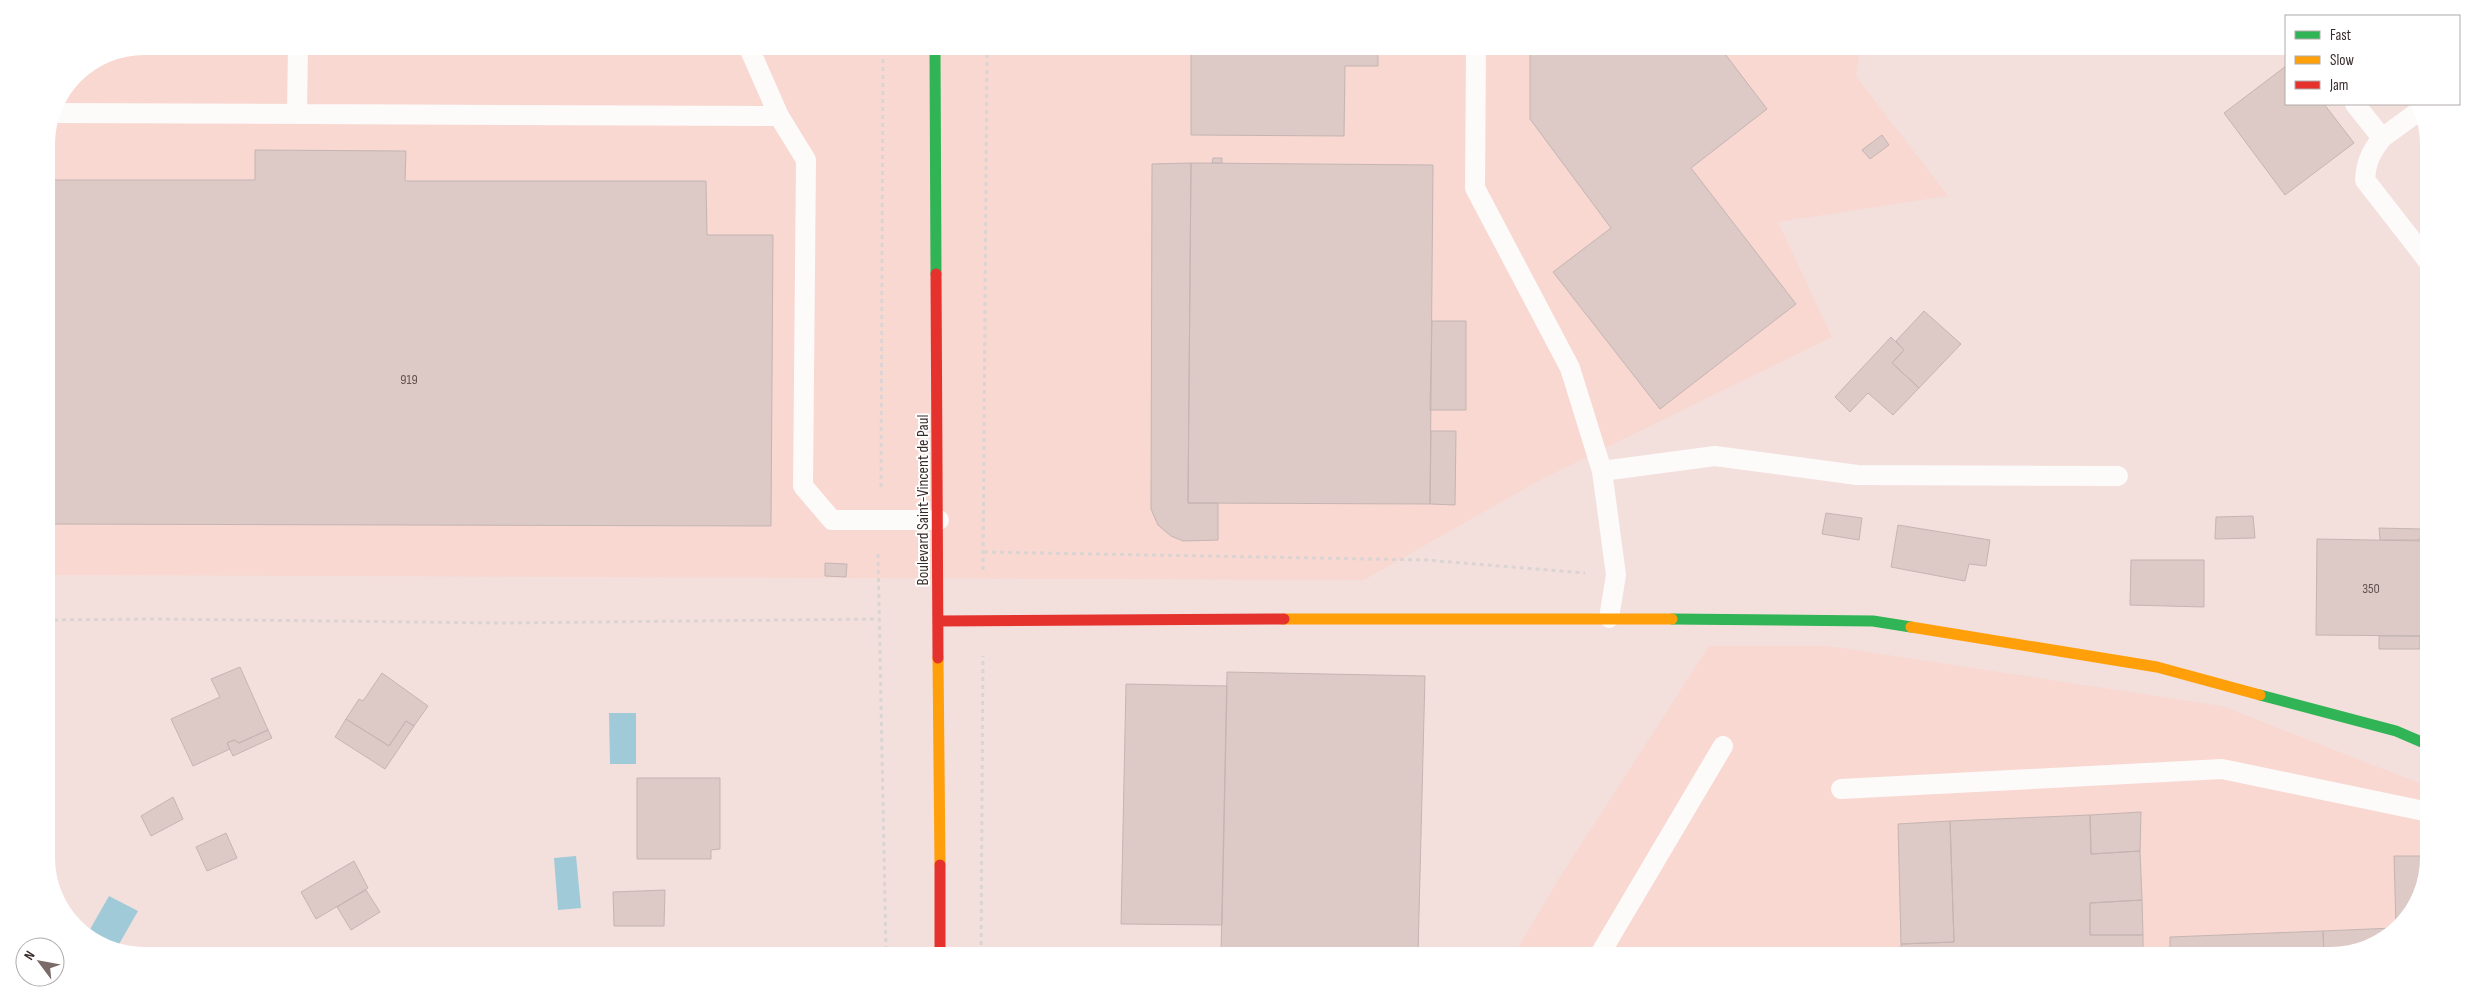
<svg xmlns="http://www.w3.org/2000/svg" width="2475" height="1002" font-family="'Sofia Sans Condensed',sans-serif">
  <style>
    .built { fill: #f8d8d1 }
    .water { fill: #a1cad9 }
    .building { fill: #ddc9c5; stroke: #c4b5b3 }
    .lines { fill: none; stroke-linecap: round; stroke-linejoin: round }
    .path { stroke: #dad4d3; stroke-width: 3; stroke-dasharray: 4 4; stroke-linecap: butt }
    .lane { stroke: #fdfafa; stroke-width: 20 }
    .fast { stroke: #30b455; stroke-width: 11 }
    .slow { stroke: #ff9f0a; stroke-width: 11 }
    .jam { stroke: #e5322d; stroke-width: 11 }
    .labels { text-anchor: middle; stroke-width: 4; stroke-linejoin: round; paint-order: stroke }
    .number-label { font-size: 14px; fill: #625350 }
    .street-label { font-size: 16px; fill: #392c29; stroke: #fff }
  </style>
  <rect width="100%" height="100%" fill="#f3e0dd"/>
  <path class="built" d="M144 46 1860 50 1856 76 1948 196 1778 222 1832 337 1540 480 1364 580 46 575V138L54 106 75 75 107 54Z
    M1709 646H1829L2222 706 2424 785 2423 890 2385 939 2331 956 1514 954 1560 877Z"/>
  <path class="water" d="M609 713H636V764H610Z
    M576 856 581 908 558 910 554 858Z
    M109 896 138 911 118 946 111 949 87 932 89 931Z"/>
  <path class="building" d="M1191 49H1378V66H1345L1344 136 1191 135Z
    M1530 50H1722L1767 109 1691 168 1796 304 1660 409 1553 272 1611 228 1530 119Z
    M2286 66V104H2324L2354 143 2285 195 2224 113Z
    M1882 135 1889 145 1870 159 1862 150Z
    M255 150 406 151 405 181H706L707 235H773L771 526 46 524V180H255Z
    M1213 158H1222V163H1212Z
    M1191 163 1433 165 1430 504 1188 503Z
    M1191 163 1188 503H1218V540L1183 541 1171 536 1158 525 1151 509 1152 164Z
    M1924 311 1961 344 1919 388 1892 363 1904 350 1896 341Z
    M1432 321H1466V410H1430Z
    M1891 337 1904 350 1892 363 1919 388 1893 415 1868 393 1850 412 1835 397Z
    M1431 431H1456L1455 505 1430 504Z
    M1826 513 1862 518 1859 540 1822 534Z
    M2253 516 2255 538 2215 539 2216 517Z
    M1898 525 1990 540 1986 566 1969 564 1965 581 1891 567Z
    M2379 528 2421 529 2420 540H2380Z
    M2317 539 2426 541 2425 636 2316 635Z
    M2131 560H2204V607L2130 605Z
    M825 563 847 564 846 577 825 576Z
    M2379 636H2420V649H2379Z
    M240 667 268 730 239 743 234 740 227 743 230 749 193 766 171 719 220 697 211 679Z
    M1227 672 1425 676 1418 954 1221 953Z
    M382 673 428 706 414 726 406 721 389 746 346 719 359 699 363 701Z
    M1126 684 1227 686 1222 925 1121 924Z
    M346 719 389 746 406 721 414 726 385 769 335 737Z
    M268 730 272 738 233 756 227 743 234 740 239 743Z
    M637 778H720V849L711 850V859H637Z
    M173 797 183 819 151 836 141 816Z
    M2141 812 2140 851 2091 854 2090 815Z
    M2090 815 2091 854 2140 851 2142 900 2090 903V935H2143V955H1901V944L1954 942 1950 821Z
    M1950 821 1954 942 1901 944 1898 824Z
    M226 833 237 858 207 871 196 847Z
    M2394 856H2424L2423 890 2396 926Z
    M354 861 368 888 316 919 301 892Z
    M366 890 380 912 351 930 337 907Z
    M665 890 664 926H614L613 892Z
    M2142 900 2143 935H2090V903Z
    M2394 928 2385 939 2331 956H2324L2323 931Z
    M2323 931 2324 956 2170 955V937Z"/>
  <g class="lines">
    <path class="path" d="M881 487 883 48
      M984 552 1426 560 1585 573
      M878 554 886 952
      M983 570 987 48
      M46 620 155 619 502 623 880 619
      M981 953 983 656"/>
    <path class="lane" d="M1476 49 1475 188 1570 368 1602 471 1616 575 1609 618
      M2355 104 2382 138C2371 152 2366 162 2365 180L2428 261
      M52 113 779 116 749 48
      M297 114 298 47
      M779 116 806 160 803 486 832 520H939
      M2382 138 2419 111
      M1602 471 1715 456 1857 475 2118 476
      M1841 789 2222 769 2424 811
      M1600 954 1723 746"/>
    <path class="fast" d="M935 48 936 274
      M1672 619 1873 621 1911 627
      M2260 695 2396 731 2424 743"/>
    <path class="slow" d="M1284 619H1672
      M1911 627 2157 667 2260 695
      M938 658 940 865"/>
    <path class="jam" d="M936 274 938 658
      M939 621 1284 619
      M940 865V952"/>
  </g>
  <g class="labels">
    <g class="number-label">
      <text x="409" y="384">919</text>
      <text x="2371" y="593">350</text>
    </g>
    <g class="street-label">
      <text transform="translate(922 500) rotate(-90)" y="6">Boulevard Saint-Vincent de Paul</text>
    </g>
  </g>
  <path d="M0 0H2475V1002H0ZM144 55H2331A89 89 0 0 1 2420 144V858A89 89 0 0 1 2331 947H144A89 89 0 0 1 55 858V144A89 89 0 0 1 144 55Z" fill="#fff" fill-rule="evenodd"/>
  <rect x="2285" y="15" width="175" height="90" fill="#ffffff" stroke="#b0aba9"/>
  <rect x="2295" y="31" width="25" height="8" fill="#30b455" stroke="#b0aba9"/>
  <text x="2330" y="40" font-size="15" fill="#392c29">Fast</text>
  <rect x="2295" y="56" width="25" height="8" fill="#ff9f0a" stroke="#b0aba9"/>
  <text x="2330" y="65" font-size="15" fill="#392c29">Slow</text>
  <rect x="2295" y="81" width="25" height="8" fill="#e5322d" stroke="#b0aba9"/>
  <text x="2330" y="90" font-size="15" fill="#392c29">Jam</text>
  <g transform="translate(40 962) rotate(302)"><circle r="24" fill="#ffffff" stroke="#b0aba9"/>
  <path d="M0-4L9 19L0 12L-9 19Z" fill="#7a6b68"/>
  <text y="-8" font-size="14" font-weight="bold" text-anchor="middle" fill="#392c29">N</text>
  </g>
</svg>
